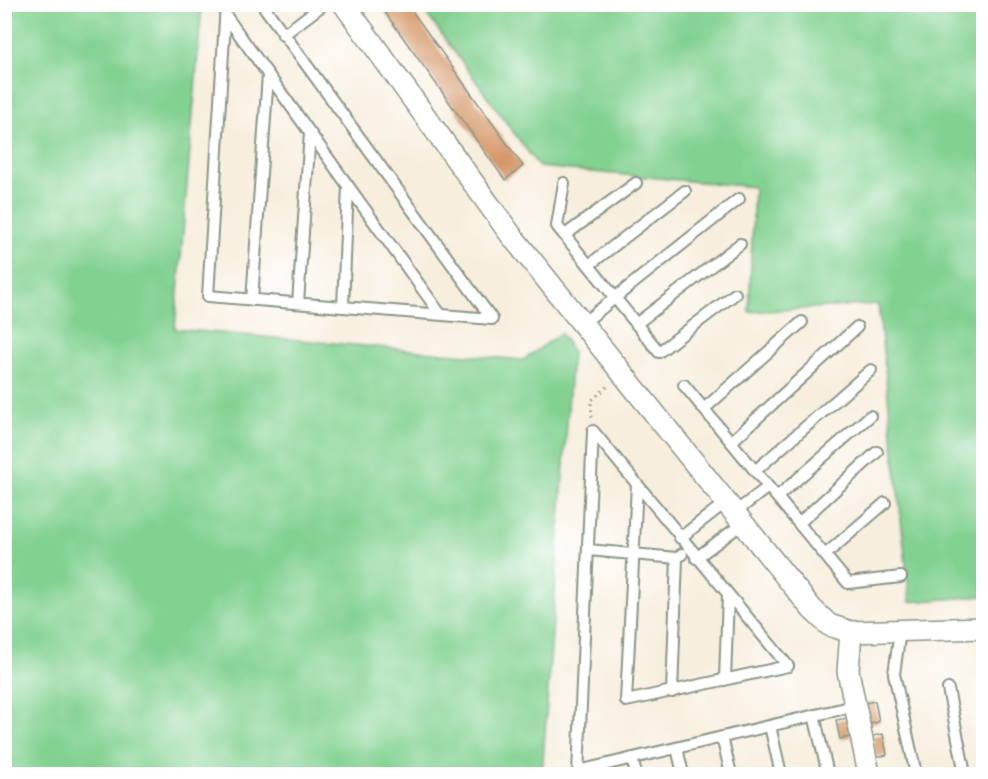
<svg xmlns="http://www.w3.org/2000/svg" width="988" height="779" font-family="'IM FELL Great Primer',serif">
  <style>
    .green { fill: #82d191; stroke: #508762; stroke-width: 1.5 }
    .building { fill: #d6996b }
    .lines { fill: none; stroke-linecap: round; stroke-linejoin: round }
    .service-casing { stroke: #8b9688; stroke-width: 14 }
    .minor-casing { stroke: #8b9688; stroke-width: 24 }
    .path { stroke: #8b9688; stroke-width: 3; stroke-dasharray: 1.5 4.5; stroke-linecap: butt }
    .service { stroke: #fff; stroke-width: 10 }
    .minor { stroke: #fff; stroke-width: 21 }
  </style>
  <rect width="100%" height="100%" fill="#fff"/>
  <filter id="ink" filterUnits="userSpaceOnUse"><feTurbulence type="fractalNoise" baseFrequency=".0167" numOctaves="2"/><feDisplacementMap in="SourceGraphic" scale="12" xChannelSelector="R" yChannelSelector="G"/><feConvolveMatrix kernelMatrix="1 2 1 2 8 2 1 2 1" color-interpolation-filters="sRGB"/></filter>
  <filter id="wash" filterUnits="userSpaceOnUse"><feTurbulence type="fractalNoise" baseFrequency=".008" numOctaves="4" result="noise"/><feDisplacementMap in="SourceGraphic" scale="24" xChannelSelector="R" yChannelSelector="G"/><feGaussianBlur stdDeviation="1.35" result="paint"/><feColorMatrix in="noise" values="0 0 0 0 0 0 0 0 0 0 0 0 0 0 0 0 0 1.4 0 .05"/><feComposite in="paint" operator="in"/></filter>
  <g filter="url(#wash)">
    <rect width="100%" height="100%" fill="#f7eedd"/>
    <path class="green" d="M5 4 202 5 175 329 523 360 561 333 572 352 542 774H5Z
      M420 5H983V596L910 602 878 304 749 312 754 187 539 167Z"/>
    <g id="blocks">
      <path class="building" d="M379 4H407L523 166 505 180Z
        M875 701 879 722 869 724 865 703Z
        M847 718 851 737 840 739 836 720Z
        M883 734 887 755 876 757 872 736Z"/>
    </g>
  </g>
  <g filter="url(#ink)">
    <use href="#blocks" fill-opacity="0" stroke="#8b9688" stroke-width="1.5"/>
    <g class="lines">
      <g class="service-casing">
        <path id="service" d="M226 4 208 296 492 319
          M262 4 492 319
          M226 16 441 315
          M283 35 324 4
          M564 183 557 226 659 352 735 294
          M565 235 636 183
          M589 265 685 191
          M252 300 268 75
          M298 303 310 133
          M343 307 348 186
          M582 324 739 199
          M636 324 740 244
          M684 385 848 583 901 577
          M704 409 802 322
          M593 431 788 666 626 701 637 484
          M731 442 857 327
          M755 471 871 370
          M777 497 870 416
          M734 513 768 487
          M799 523 877 452
          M680 538 726 502
          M588 550 677 558 682 554
          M825 555 885 503
          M696 558 742 524
          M900 631 894 674 916 774
          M725 680 728 595
          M948 689 965 774
          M672 692 677 558
          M814 715 828 774
          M770 726 781 774
          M722 737 731 774
          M677 748 683 774
          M632 758 636 774
          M578 774 593 431
          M579 774 578 771 854 706"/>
      </g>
      <g class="minor-casing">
        <path id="minor" d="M344 4 511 235 812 609 829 625 851 632 984 628
          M851 632 848 671 869 774"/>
      </g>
      <path class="path" d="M592 417 591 401 608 386"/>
      <use href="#service" class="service"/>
      <use href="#minor" class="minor"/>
    </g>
  </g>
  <rect width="988" height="779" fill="none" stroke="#fff" stroke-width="24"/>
</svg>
